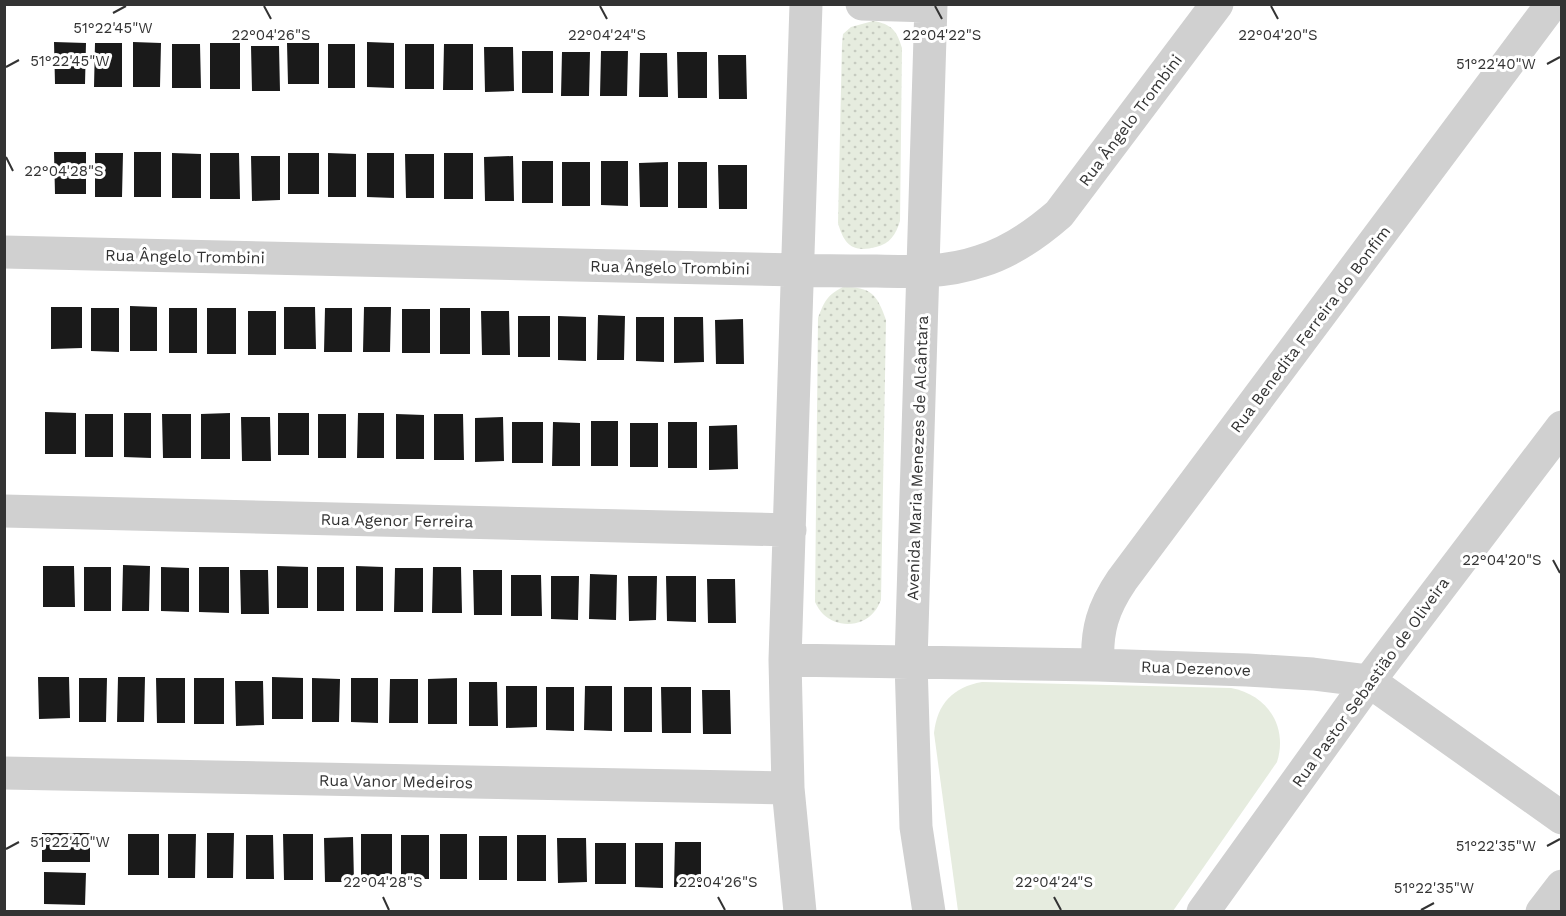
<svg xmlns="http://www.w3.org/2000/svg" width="1566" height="916" font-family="'Work Sans',sans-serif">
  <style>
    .grass { fill: url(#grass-dots) }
    .green { fill: #e6ecdf }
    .building { fill: #1a1a1a }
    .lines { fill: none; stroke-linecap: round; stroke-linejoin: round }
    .street { stroke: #d0d0d0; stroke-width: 33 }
    .ticks { fill: none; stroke: #333; stroke-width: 2 }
    .labels { text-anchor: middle; stroke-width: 6; stroke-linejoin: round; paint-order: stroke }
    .street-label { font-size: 16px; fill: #333; stroke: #fff }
    .ticks-label { font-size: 15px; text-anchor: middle; fill: #333; stroke: #fff; stroke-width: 6; stroke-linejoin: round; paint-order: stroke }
  </style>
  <defs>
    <pattern id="grass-dots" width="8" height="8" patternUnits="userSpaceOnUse" patternTransform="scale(1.5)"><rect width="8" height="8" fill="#e6ecdf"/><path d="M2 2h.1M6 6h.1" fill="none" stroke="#c6cbc0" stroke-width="1.8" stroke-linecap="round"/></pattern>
  </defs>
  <rect width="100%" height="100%" fill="#fff"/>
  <path class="grass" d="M873 21C892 24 897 31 902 48L900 221C896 234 890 244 876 247 853 253 844 245 838 223L842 44 843 34 851 27Z
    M843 287C871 287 877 294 886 320L881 600C879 604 877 609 874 612 862 627 837 628 823 614 820 611 817 606 815 602L818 318C824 302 827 295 843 287Z"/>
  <path class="green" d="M982 682 1231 688C1268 695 1288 727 1277 762L1173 911H958L934 733C937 704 953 687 982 682Z"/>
  <path class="building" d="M54 42 86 43 85 84H55Z
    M133 42 161 43 160 87H133Z
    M367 42 394 43V88L367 87Z
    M95 43H122V87H94Z
    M210 43H240V89H210Z
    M287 43H319V84H288Z
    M172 44H200L201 88H172Z
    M328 44H355V88H328Z
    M405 44H434V89H405Z
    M444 44H473V90H443Z
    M251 46H279L280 91H252Z
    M484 47H513L514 91 485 92Z
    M522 51H553V93H522Z
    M601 51H628L627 96H600Z
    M562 52H590L589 96H561Z
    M677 52H707V98H678Z
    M640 53H667L668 97H639Z
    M718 55H746L747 99H719Z
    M54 152H86V194H55Z
    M134 152H161V197H134Z
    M95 153H123L122 197H95Z
    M172 153 201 154V198H172Z
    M210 153H239L240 199H210Z
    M288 153H319V194H288Z
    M328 153 356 154V197H328Z
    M367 153H394V198L367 197Z
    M444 153H473V199H444Z
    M405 154H434V198H406Z
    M251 156H280V200L252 201Z
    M513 156 514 201H485L484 157Z
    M522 161H553V203H522Z
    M601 161H628V206L601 205Z
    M562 162H590V206H562Z
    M668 162V207H640L639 163Z
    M678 162H707V208H678Z
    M718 165H747V209H719Z
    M130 306 157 307V351H130Z
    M51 307H82V348L51 349Z
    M284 307H315L316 349H284Z
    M364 307H391L390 352H363Z
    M91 308H119V352L91 351Z
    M169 308H197V353H169Z
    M207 308H236V354H207Z
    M325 308H352V352H324Z
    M440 308H470V354H440Z
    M402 309H430V353H402Z
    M248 311H276V355H248Z
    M481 311H509L510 355H482Z
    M598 315 625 316 624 360H597Z
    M518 316H550V357H518Z
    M558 316 586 317V361L558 360Z
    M636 317H664V362L636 361Z
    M674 317H703L704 362 674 363Z
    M743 319 744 364H716L715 320Z
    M45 412 76 413V454H45Z
    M124 413H151V458L124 457Z
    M230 413V459H201V414Z
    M278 413H309V455H278Z
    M358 413H384V458H357Z
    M85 414H113V457H85Z
    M162 414H191V458H163Z
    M318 414H346V458H318Z
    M396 414 424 415V459H396Z
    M434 414H463L464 460H434Z
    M241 417H270L271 461H242Z
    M503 417 504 461 475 462V418Z
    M591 421H618V466H591Z
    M512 422H543V463H512Z
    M553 422 580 423V466H552Z
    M668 422H697V468H668Z
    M630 423H658V467H630Z
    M737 425 738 469 709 470V426Z
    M123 565 150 566 149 611H122Z
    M43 566H74L75 607H43Z
    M277 566 308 567V608H277Z
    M356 566 383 567V611H356Z
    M84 567H111V611H84Z
    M161 567 189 568V612L161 611Z
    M199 567H229V613L199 612Z
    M317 567H344V611H317Z
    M433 567H461L462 613H432Z
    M395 568H423V612H394Z
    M240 570H268L269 614H241Z
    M473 570H502V615H474Z
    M590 574 617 575 616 620 589 619Z
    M511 575H541L542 616H511Z
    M551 576H579L578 620 551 619Z
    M628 576H657L656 620 629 621Z
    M666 576H696V622L667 621Z
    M707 579H735L736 623H708Z
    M38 677H69L70 718 39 719Z
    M118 677H145L144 722H117Z
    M272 677 303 678V719H272Z
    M79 678H107L106 722H79Z
    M156 678H185V723H157Z
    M194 678H224V724H194Z
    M312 678 340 679 339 722H312Z
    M351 678H378V723L351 722Z
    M457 678V724H428V679Z
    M390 679H418V723H389Z
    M235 681H263L264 725 236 726Z
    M469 682H497L498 726H469Z
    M506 686H537V727L506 728Z
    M585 686H612V731L584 730Z
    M546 687H574V731L546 730Z
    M624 687H652V732H624Z
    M661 687H691V733H662Z
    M702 690H730L731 734H703Z
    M42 833H90V862H42Z
    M207 833H234L233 878H207Z
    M128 834H159V875H128Z
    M168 834H196L195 878H168Z
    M283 834H313V880H284Z
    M361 834H392V876H361Z
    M440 834H467V879H440Z
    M246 835H273L274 879H246Z
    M401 835H429V879H401Z
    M517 835H546V881H517Z
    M479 836H507V880H479Z
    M353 837 354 882H325L324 838Z
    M557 838H586L587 882 558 883Z
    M675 842H701V887H674Z
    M595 843H626V884H595Z
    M635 843H663V888L635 887Z
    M44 872 86 873 85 905 44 904Z"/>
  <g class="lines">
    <path class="street" d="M862 4 931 6
      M4 252 798 270C824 271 850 271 876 271 912 272 946 273 981 261 1011 252 1036 234 1059 214L1217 4
      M4 511 790 530
      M785 660 1098 665 1247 670 1313 674 1369 681 1562 818
      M1098 665C1096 630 1103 608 1122 580L1552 4
      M4 773 788 788
      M800 912 788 788 785 660 806 4
      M929 912 916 827 911 662 931 4
      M1203 912 1369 681 1562 427
      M1542 912 1562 886"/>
  </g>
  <path class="ticks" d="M264 6 271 19M600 6 607 19M935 6 942 19M1271 6 1278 19M113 13 126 6M1547 64 1560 57M6 67 19 60M6 157 13 171M1553 560 1560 573M1547 846 1560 839M6 849 19 842M383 897 389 910M718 897 725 910M1054 897 1061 910M1421 910 1434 903"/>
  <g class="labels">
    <g class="street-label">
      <text transform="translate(1130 120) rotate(-53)" y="6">Rua Ângelo Trombini</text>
      <text transform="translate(185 256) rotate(1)" y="6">Rua Ângelo Trombini</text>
      <text transform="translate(670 267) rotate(1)" y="6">Rua Ângelo Trombini</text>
      <text transform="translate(1310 329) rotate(-53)" y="6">Rua Benedita Ferreira do Bonfim</text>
      <text transform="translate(917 458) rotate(-88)" y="6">Avenida Maria Menezes de Alcântara</text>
      <text transform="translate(397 520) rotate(1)" y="6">Rua Agenor Ferreira</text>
      <text transform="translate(1196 668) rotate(2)" y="6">Rua Dezenove</text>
      <text transform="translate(1370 682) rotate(-54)" y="6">Rua Pastor Sebastião de Oliveira</text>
      <text transform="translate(396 781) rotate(1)" y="6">Rua Vanor Medeiros</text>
    </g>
  </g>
  <g class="ticks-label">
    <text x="113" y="33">51°22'45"W</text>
    <text x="271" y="40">22°04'26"S</text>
    <text x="607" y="40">22°04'24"S</text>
    <text x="942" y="40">22°04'22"S</text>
    <text x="1278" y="40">22°04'20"S</text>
    <text x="70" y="66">51°22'45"W</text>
    <text x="1496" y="69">51°22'40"W</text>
    <text x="64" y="176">22°04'28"S</text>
    <text x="1502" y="565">22°04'20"S</text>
    <text x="70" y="847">51°22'40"W</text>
    <text x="1496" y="851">51°22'35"W</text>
    <text x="383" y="887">22°04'28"S</text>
    <text x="718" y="887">22°04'26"S</text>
    <text x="1054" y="887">22°04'24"S</text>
    <text x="1434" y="893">51°22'35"W</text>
  </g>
  <rect width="1566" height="916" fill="none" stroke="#333333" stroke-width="12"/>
</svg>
